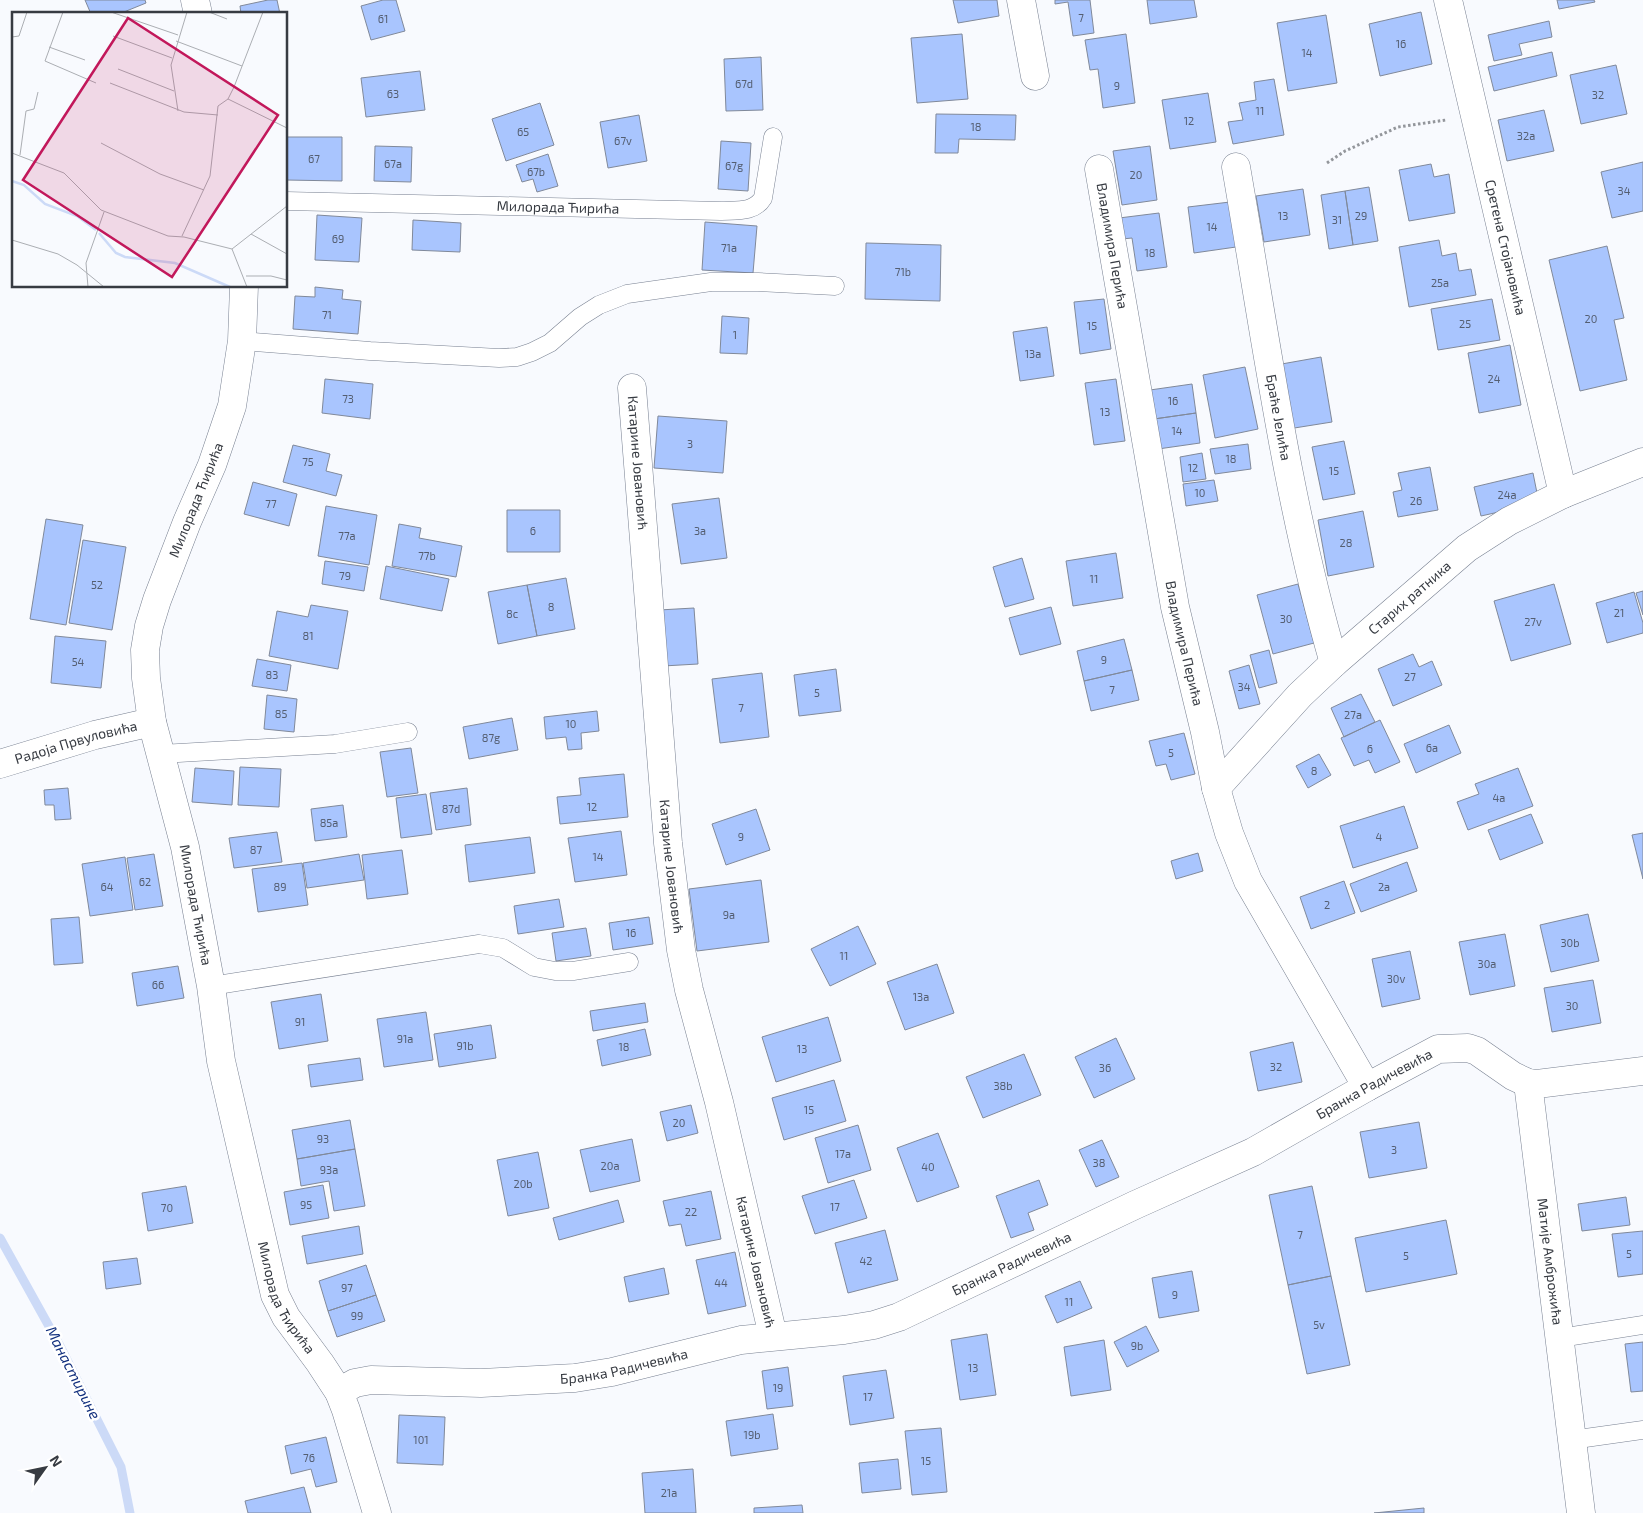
<svg xmlns="http://www.w3.org/2000/svg" width="1643" height="1513" font-family="'Exo 2',sans-serif">
  <style>
    .lines { fill: none; stroke-linecap: round; stroke-linejoin: round }
    .stream { stroke: #ccdaf7; stroke-width: 9 }
    .building { fill: #a9c5fe; stroke: #80899a }
    .service-casing { stroke: #788091; stroke-width: 19 }
    .minor-casing { stroke: #788091; stroke-width: 29 }
    .tertiary-casing { stroke: #788091; stroke-width: 29 }
    .path { stroke: #93969b; stroke-width: 3; stroke-dasharray: 2.5 2.5; stroke-linecap: butt }
    .service { stroke: #fff; stroke-width: 18 }
    .minor { stroke: #fff; stroke-width: 28 }
    .tertiary { stroke: #fff; stroke-width: 28 }
    .labels { text-anchor: middle; stroke-width: 5; stroke-linejoin: round; paint-order: stroke }
    .number-label { font-size: 11px; fill: #545e71 }
    .street-label { font-size: 14px; fill: #373b42; stroke: #fff }
    .water-label { font-size: 15px; font-style: italic; fill: #112f7d; stroke: #fff }
    .inset-river { fill: none; stroke: #ccdaf7; stroke-width: 2.5 }
    .inset-road { fill: none; stroke: #abaeb3; stroke-width: 1 }
    .view { fill: #c2185b; fill-opacity: 0.15; stroke: #c2185b; stroke-width: 2.5 }
    .inset-edge { fill: none; stroke: #373b42; stroke-width: 2.5 }
  </style>
  <rect width="100%" height="100%" fill="#f8fafe"/>
  <g class="lines">
    <path class="stream" d="M0 1238 60 1346 121 1467 130 1513"/>
  </g>
  <path class="building" d="M85 0H145L146 3 119 14H91Z
    M268 0H277L280 14H241L240 6Z
    M383 0H396L405 31 371 40 361 6Z
    M953 0H997L999 16 958 23Z
    M1055 0H1090L1094 33 1073 36 1068 2 1055 4Z
    M1147 0H1194L1197 17 1150 24Z
    M1557 0H1594L1595 2 1559 9Z
    M1421 12 1432 64 1380 76 1369 24Z
    M1326 15 1337 83 1288 91 1277 23Z
    M1549 21 1552 37 1519 44 1522 55 1494 61 1488 35Z
    M962 34 968 99 917 103 911 38Z
    M1126 34 1135 103 1103 108 1098 69 1090 70 1085 40Z
    M1552 52 1557 76 1494 91 1488 67Z
    M761 57 763 110 726 111 724 59Z
    M1616 65 1627 114 1581 124 1570 75Z
    M420 71 425 110 366 117 361 78Z
    M1274 79 1284 135 1233 144 1228 122 1243 120 1239 103 1256 100 1254 82Z
    M1208 93 1216 142 1170 149 1162 100Z
    M540 103 554 145 506 161 492 119Z
    M1544 110 1554 151 1507 161 1498 120Z
    M936 114 1016 115 1015 140 959 139 958 153H935Z
    M639 115 647 161 608 168 600 122Z
    M286 137H342V181L286 180Z
    M721 141 751 143 748 191 718 189Z
    M375 146 412 147 411 182 374 181Z
    M1150 146 1157 200 1122 205 1113 151Z
    M548 154 558 186 537 192 533 179 522 182 516 165Z
    M1643 162V211L1612 218 1601 172Z
    M1431 164 1434 177 1449 174 1455 213 1409 221 1399 170Z
    M1369 187 1378 241 1353 245 1345 191Z
    M1303 189 1310 235 1264 242 1256 196Z
    M1345 191 1353 245 1329 249 1321 195Z
    M1230 202 1236 247 1194 253 1188 207Z
    M1159 213 1167 267 1137 271 1132 238 1122 239 1119 218Z
    M317 215 362 218 359 262 315 260Z
    M413 220 461 223 460 252 412 250Z
    M705 222 757 226 753 273 702 270Z
    M1439 240 1442 256 1456 253 1459 271 1471 269 1476 295 1409 307 1399 247Z
    M866 243 941 245 940 301 865 299Z
    M1607 246 1624 318 1614 320 1627 380 1580 391 1549 260Z
    M315 287 343 290 342 299 361 301 358 334 293 329 295 296 315 297Z
    M1104 299 1111 349 1080 354 1074 302Z
    M1492 299 1500 340 1438 350 1431 309Z
    M722 316 749 318 747 354 720 353Z
    M1047 327 1054 376 1020 381 1013 332Z
    M1510 345 1521 405 1479 413 1468 353Z
    M1321 357 1332 422 1288 429 1276 365Z
    M1245 367 1258 429 1215 438 1203 375Z
    M325 379 373 384 370 419 322 413Z
    M1116 379 1125 441 1094 445 1085 383Z
    M1192 384 1196 413 1154 419 1150 390Z
    M1196 413 1200 443 1158 449 1154 419Z
    M658 416 727 421 723 473 654 468Z
    M1344 441 1355 494 1323 500 1312 447Z
    M1248 444 1251 469 1215 474 1210 449Z
    M293 445 330 454 326 471 342 475 336 496 283 482Z
    M1202 453 1206 479 1183 482 1180 457Z
    M1430 467 1438 510 1398 517 1393 492 1402 490 1398 473Z
    M1533 473 1539 503 1481 516 1474 487Z
    M1214 480 1218 501 1186 506 1183 484Z
    M253 482 297 494 289 526 244 514Z
    M719 498 727 558 681 564 672 504Z
    M326 506 377 515 369 565 318 556Z
    M507 510H560V552H507Z
    M1363 511 1374 567 1328 576 1318 520Z
    M46 519 83 525 66 625 30 619Z
    M399 524 421 528 419 538 462 546 456 577 392 566Z
    M83 540 126 547 112 630 69 623Z
    M1116 553 1123 598 1073 606 1066 561Z
    M1022 558 1034 599 1005 607 993 567Z
    M325 561 368 567 364 591 322 584Z
    M386 566 449 579 442 611 380 599Z
    M566 578 575 629 537 636 527 585Z
    M1298 584 1314 643 1273 654 1257 595Z
    M1554 584 1571 644 1511 661 1494 601Z
    M527 585 537 636 498 644 488 592Z
    M1643 591V615L1636 593Z
    M1634 592 1643 623V633L1607 643 1596 603Z
    M311 605 348 611 338 669 269 656 277 611 308 617Z
    M1051 607 1061 644 1020 655 1009 618Z
    M694 608 698 664 663 666 659 610Z
    M55 636 106 641 101 688 51 683Z
    M1124 639 1132 670 1084 681 1077 651Z
    M1269 650 1277 683 1259 688 1250 655Z
    M1413 654 1419 667 1432 661 1442 685 1393 706 1378 669Z
    M257 659 291 665 287 691 252 686Z
    M1249 665 1260 704 1239 709 1229 671Z
    M836 669 841 711 799 716 794 675Z
    M1132 670 1139 700 1091 711 1084 681Z
    M762 673 769 737 720 743 712 679Z
    M1361 694 1375 722 1344 737 1331 708Z
    M267 695 297 699 294 732 264 729Z
    M597 711 599 731 581 733 582 749 568 750 566 737 546 739 544 717Z
    M512 718 518 750 469 759 463 727Z
    M1380 720 1400 762 1375 773 1369 760 1354 766 1341 738Z
    M1449 725 1461 753 1416 773 1404 744Z
    M1184 733 1195 774 1171 780 1166 764 1156 766 1149 741Z
    M411 748 418 793 387 797 380 752Z
    M1319 754 1331 775 1308 788 1296 766Z
    M240 767 281 769 279 807 238 805Z
    M195 768 234 771 232 805 192 802Z
    M1518 768 1533 806 1468 830 1457 802 1479 794 1475 784Z
    M624 774 628 817 560 824 557 797 581 795 579 778Z
    M68 788 71 819 55 820 54 805H45L44 790Z
    M467 788 471 825 436 830 430 793Z
    M426 794 432 834 401 838 396 798Z
    M343 805 347 837 315 841 311 809Z
    M1404 806 1418 848 1353 868 1340 826Z
    M756 809 770 850 726 865 712 824Z
    M1531 814 1543 843 1500 860 1488 830Z
    M621 831 627 875 575 882 568 838Z
    M277 832 282 862 234 868 229 838Z
    M1643 833V879L1632 835Z
    M530 837 535 873 469 882 465 845Z
    M402 850 408 894 367 899 362 855Z
    M1198 853 1203 871 1176 879 1171 861Z
    M154 854 163 906 135 910 127 858Z
    M359 854 364 880 307 888 303 863Z
    M125 857 133 910 90 916 82 864Z
    M1407 862 1417 891 1361 912 1350 884Z
    M302 863 308 905 258 912 252 869Z
    M761 880 769 942 697 951 689 889Z
    M1344 881 1355 913 1311 929 1300 897Z
    M559 899 564 927 518 934 514 906Z
    M1588 914 1599 961 1551 972 1540 925Z
    M79 917 83 963 54 965 51 919Z
    M649 917 653 944 613 950 609 923Z
    M858 926 876 964 830 986 811 949Z
    M586 928 591 956 556 961 552 933Z
    M1505 934 1515 986 1470 995 1459 942Z
    M1410 951 1420 999 1382 1007 1372 959Z
    M937 964 954 1013 905 1030 887 982Z
    M178 966 184 998 137 1006 132 973Z
    M1593 980 1601 1023 1552 1032 1544 988Z
    M321 994 328 1041 279 1049 271 1002Z
    M645 1003 648 1022 593 1031 590 1011Z
    M426 1012 433 1060 384 1067 377 1019Z
    M828 1017 841 1061 776 1082 762 1037Z
    M491 1025 496 1058 439 1067 434 1034Z
    M645 1029 651 1055 602 1066 597 1040Z
    M1116 1038 1135 1079 1094 1098 1075 1057Z
    M1293 1042 1302 1082 1258 1091 1250 1052Z
    M1024 1054 1041 1095 983 1118 966 1077Z
    M360 1058 363 1080 311 1087 308 1065Z
    M834 1080 846 1121 784 1140 772 1098Z
    M691 1105 698 1133 667 1141 660 1112Z
    M350 1120 355 1149 297 1159 292 1130Z
    M1419 1122 1427 1168 1369 1178 1360 1132Z
    M858 1125 871 1170 828 1183 815 1138Z
    M938 1133 959 1187 917 1202 897 1148Z
    M632 1139 640 1181 590 1192 580 1150Z
    M1102 1140 1119 1177 1096 1187 1079 1150Z
    M355 1149 365 1206 334 1211 329 1181 301 1186 297 1159Z
    M538 1152 549 1208 508 1216 497 1160Z
    M854 1180 867 1218 815 1234 802 1196Z
    M1039 1180 1048 1205 1028 1213 1034 1230 1011 1238 996 1196Z
    M323 1185 329 1218 290 1225 284 1192Z
    M186 1186 193 1223 148 1231 142 1193Z
    M1312 1186 1331 1276 1288 1285 1269 1195Z
    M711 1191 721 1239 686 1246 681 1224 669 1226 663 1201Z
    M1626 1197 1630 1225 1582 1231 1578 1204Z
    M618 1200 624 1222 559 1240 553 1218Z
    M1446 1220 1457 1274 1366 1292 1355 1238Z
    M359 1226 363 1254 307 1264 302 1236Z
    M885 1230 898 1280 848 1293 835 1243Z
    M1643 1231V1274L1618 1277 1612 1234Z
    M735 1252 746 1306 708 1314 696 1260Z
    M137 1258 141 1284 106 1289 103 1262Z
    M366 1265 376 1295 328 1311 319 1281Z
    M664 1268 669 1294 629 1302 624 1277Z
    M1192 1271 1199 1311 1159 1318 1152 1278Z
    M1331 1276 1350 1365 1307 1374 1288 1285Z
    M1080 1281 1092 1308 1057 1323 1045 1296Z
    M376 1295 385 1321 337 1337 328 1311Z
    M1146 1326 1159 1351 1127 1367 1114 1342Z
    M987 1334 996 1395 960 1400 951 1340Z
    M1104 1340 1111 1390 1071 1396 1064 1347Z
    M1643 1342V1391L1631 1392 1625 1344Z
    M788 1367 793 1406 767 1409 762 1371Z
    M886 1370 894 1418 850 1425 843 1376Z
    M773 1414 778 1449 731 1456 726 1421Z
    M399 1415 445 1417 443 1465 397 1463Z
    M941 1428 947 1492 912 1495 905 1431Z
    M326 1437 337 1482 316 1487 311 1469 291 1474 285 1446Z
    M898 1459 901 1489 862 1493 859 1463Z
    M693 1469 696 1513H645L642 1473Z
    M304 1487 311 1513H248L245 1501Z
    M802 1505 803 1513H754V1508Z
    M1424 1508V1513H1374Z"/>
  <g class="lines">
    <g class="service-casing">
      <g id="service">
        <path id="s1" d="M286 201 721 211C736 210 754 213 763 198L773 137"/>
        <path d="M242 341 370 351 499 358 517 357 532 352 550 343 580 317 599 305 627 294 711 282H758L835 286"/>
        <path d="M161 754 335 744 408 732"/>
        <path d="M211 986 479 944 503 948 534 967 555 971H573L629 962"/>
        <path d="M1560 1338 1643 1325"/>
        <path d="M1571 1440 1643 1430"/>
      </g>
    </g>
    <g class="minor-casing">
      <g id="minor">
        <path d="M1021 0 1035 76"/>
        <path id="s2" d="M1448 0 1563 494"/>
        <path id="s3" d="M1236 167C1265 333 1287 501 1334 663"/>
        <path id="s4" d="M1099 169 1175 607 1205 732 1216 788 1229 833 1248 881 1367 1087"/>
        <path id="s5" d="M632 388 668 843 681 950 689 990 719 1102 773 1336"/>
        <path id="s6" d="M0 764 95 735 152 722"/>
        <path id="s7" d="M1216 788 1300 695 1334 663 1467 548 1509 521 1563 494 1643 462"/>
        <path id="s8" d="M1528 1083 1581 1513"/>
        <path id="s9" d="M339 1392 355 1383 371 1380 481 1383 575 1378 612 1372 741 1340 844 1330 874 1325 899 1317 1135 1205 1253 1152 1367 1087 1438 1049 1468 1048 1477 1051 1513 1076 1528 1083 1537 1084 1643 1071"/>
      </g>
    </g>
    <g class="tertiary-casing">
      <g id="tertiary">
        <path d="M195 0 198 14"/>
        <path id="s10" d="M244 286 242 341 232 406 212 465 187 522 157 600 149 626 145 650 146 678 152 722 185 847 211 986 221 1061 275 1295 286 1317 320 1363 339 1392 346 1410 377 1513"/>
      </g>
    </g>
    <path class="path" d="M1327 163 1345 151 1398 127 1446 120"/>
    <use href="#service" class="service"/>
    <use href="#minor" class="minor"/>
    <use href="#tertiary" class="tertiary"/>
  </g>
  <g class="labels">
    <g class="number-label">
      <text x="1081" y="22">7</text>
      <text x="383" y="23">61</text>
      <text x="1401" y="48">16</text>
      <text x="1307" y="57">14</text>
      <text x="744" y="88">67d</text>
      <text x="1117" y="90">9</text>
      <text x="393" y="98">63</text>
      <text x="1598" y="99">32</text>
      <text x="1260" y="115">11</text>
      <text x="1189" y="125">12</text>
      <text x="976" y="131">18</text>
      <text x="523" y="136">65</text>
      <text x="1526" y="140">32a</text>
      <text x="623" y="145">67v</text>
      <text x="314" y="163">67</text>
      <text x="393" y="168">67a</text>
      <text x="734" y="170">67g</text>
      <text x="536" y="176">67b</text>
      <text x="1136" y="179">20</text>
      <text x="1624" y="195">34</text>
      <text x="1283" y="220">13</text>
      <text x="1361" y="220">29</text>
      <text x="1337" y="224">31</text>
      <text x="1212" y="231">14</text>
      <text x="338" y="243">69</text>
      <text x="729" y="252">71a</text>
      <text x="1150" y="257">18</text>
      <text x="903" y="276">71b</text>
      <text x="1440" y="287">25a</text>
      <text x="327" y="319">71</text>
      <text x="1591" y="323">20</text>
      <text x="1465" y="328">25</text>
      <text x="1092" y="330">15</text>
      <text x="735" y="339">1</text>
      <text x="1033" y="358">13a</text>
      <text x="1494" y="383">24</text>
      <text x="348" y="403">73</text>
      <text x="1173" y="405">16</text>
      <text x="1105" y="416">13</text>
      <text x="1177" y="435">14</text>
      <text x="690" y="448">3</text>
      <text x="1231" y="463">18</text>
      <text x="308" y="466">75</text>
      <text x="1193" y="472">12</text>
      <text x="1334" y="475">15</text>
      <text x="1200" y="497">10</text>
      <text x="1507" y="499">24a</text>
      <text x="1416" y="505">26</text>
      <text x="271" y="508">77</text>
      <text x="533" y="535">6</text>
      <text x="700" y="535">3a</text>
      <text x="347" y="540">77a</text>
      <text x="1346" y="547">28</text>
      <text x="427" y="560">77b</text>
      <text x="345" y="580">79</text>
      <text x="1094" y="583">11</text>
      <text x="97" y="589">52</text>
      <text x="551" y="611">8</text>
      <text x="1619" y="617">21</text>
      <text x="512" y="618">8c</text>
      <text x="1286" y="623">30</text>
      <text x="1533" y="626">27v</text>
      <text x="308" y="640">81</text>
      <text x="1104" y="664">9</text>
      <text x="78" y="666">54</text>
      <text x="272" y="679">83</text>
      <text x="1410" y="681">27</text>
      <text x="1244" y="691">34</text>
      <text x="1112" y="694">7</text>
      <text x="817" y="697">5</text>
      <text x="741" y="712">7</text>
      <text x="281" y="718">85</text>
      <text x="1353" y="719">27a</text>
      <text x="571" y="728">10</text>
      <text x="491" y="742">87g</text>
      <text x="1432" y="752">6a</text>
      <text x="1370" y="753">6</text>
      <text x="1171" y="757">5</text>
      <text x="1314" y="775">8</text>
      <text x="1499" y="802">4a</text>
      <text x="592" y="811">12</text>
      <text x="451" y="813">87d</text>
      <text x="329" y="827">85a</text>
      <text x="741" y="841">9</text>
      <text x="1379" y="841">4</text>
      <text x="256" y="854">87</text>
      <text x="598" y="861">14</text>
      <text x="145" y="886">62</text>
      <text x="107" y="891">64</text>
      <text x="280" y="891">89</text>
      <text x="1384" y="891">2a</text>
      <text x="1327" y="909">2</text>
      <text x="729" y="919">9a</text>
      <text x="631" y="937">16</text>
      <text x="1570" y="947">30b</text>
      <text x="844" y="960">11</text>
      <text x="1487" y="968">30a</text>
      <text x="1396" y="983">30v</text>
      <text x="158" y="989">66</text>
      <text x="921" y="1001">13a</text>
      <text x="1572" y="1010">30</text>
      <text x="300" y="1026">91</text>
      <text x="405" y="1043">91a</text>
      <text x="465" y="1050">91b</text>
      <text x="624" y="1051">18</text>
      <text x="802" y="1053">13</text>
      <text x="1276" y="1071">32</text>
      <text x="1105" y="1072">36</text>
      <text x="1003" y="1090">38b</text>
      <text x="809" y="1114">15</text>
      <text x="679" y="1127">20</text>
      <text x="323" y="1143">93</text>
      <text x="1394" y="1154">3</text>
      <text x="843" y="1158">17a</text>
      <text x="1099" y="1167">38</text>
      <text x="610" y="1170">20a</text>
      <text x="928" y="1171">40</text>
      <text x="329" y="1174">93a</text>
      <text x="523" y="1188">20b</text>
      <text x="306" y="1209">95</text>
      <text x="835" y="1211">17</text>
      <text x="167" y="1212">70</text>
      <text x="691" y="1216">22</text>
      <text x="1300" y="1239">7</text>
      <text x="1629" y="1258">5</text>
      <text x="1406" y="1260">5</text>
      <text x="866" y="1265">42</text>
      <text x="721" y="1287">44</text>
      <text x="347" y="1292">97</text>
      <text x="1175" y="1299">9</text>
      <text x="1069" y="1306">11</text>
      <text x="357" y="1320">99</text>
      <text x="1319" y="1329">5v</text>
      <text x="1137" y="1350">9b</text>
      <text x="973" y="1372">13</text>
      <text x="778" y="1392">19</text>
      <text x="868" y="1401">17</text>
      <text x="752" y="1439">19b</text>
      <text x="421" y="1444">101</text>
      <text x="309" y="1462">76</text>
      <text x="926" y="1465">15</text>
      <text x="669" y="1497">21a</text>
    </g>
    <g class="street-label">
      <text dy="5" stroke="none"><textPath href="#s1" startOffset="272">Милорада Ћирића</textPath></text>
      <text dy="5" stroke="none"><textPath href="#s4" startOffset="78">Владимира Перића</textPath></text>
      <text dy="5" stroke="none"><textPath href="#s2" startOffset="254">Сретена Стојановића</textPath></text>
      <text dy="5" stroke="none"><textPath href="#s3" startOffset="254">Браће Јелића</textPath></text>
      <text dy="5" stroke="none"><textPath href="#s5" startOffset="75">Катарине Јовановић</textPath></text>
      <text transform="translate(196 500) rotate(-68)" y="5">Милорада Ћирића</text>
      <text dy="5" stroke="none"><textPath href="#s7" startOffset="272">Старих ратника</textPath></text>
      <text dy="5" stroke="none"><textPath href="#s4" startOffset="482">Владимира Перића</textPath></text>
      <text dy="5" stroke="none"><textPath href="#s6" startOffset="79">Радоја Првуловића</textPath></text>
      <text dy="5" stroke="none"><textPath href="#s5" startOffset="480">Катарине Јовановић</textPath></text>
      <text dy="5" stroke="none"><textPath href="#s10" startOffset="641">Милорада Ћирића</textPath></text>
      <text dy="5" stroke="none"><textPath href="#s9" startOffset="1099">Бранка Радичевића</textPath></text>
      <text dy="5" stroke="none"><textPath href="#s8" startOffset="180">Матије Амброжића</textPath></text>
      <text dy="5" stroke="none"><textPath href="#s5" startOffset="885">Катарине Јовановић</textPath></text>
      <text dy="5" stroke="none"><textPath href="#s9" startOffset="694">Бранка Радичевића</textPath></text>
      <text dy="5" stroke="none"><textPath href="#s10" startOffset="1046">Милорада Ћирића</textPath></text>
      <text dy="5" stroke="none"><textPath href="#s9" startOffset="289">Бранка Радичевића</textPath></text>
    </g>
    <g class="water-label">
      <text transform="translate(73 1373) rotate(63)" y="5">Манастирине</text>
    </g>
  </g>
  <g transform="translate(12 12)">
    <rect width="275" height="275" fill="#f8fafe"/>
    <path class="inset-river" d="M0 169 12 173 33 192 65 204 84 218M87 221 104 241 113 245 163 251 218 275"/>
    <path class="inset-road" d="M51 0 33 49 84 71M99 0 166 23M197 0 215 7M101 24 160 46M0 25 7 24 15 0M164 29 230 54M37 35 73 48M106 57 162 79M98 71 172 100 206 103M216 87 275 116M166 99 159 53 175 0M89 131 148 162 192 178M0 141 52 161 89 198 156 224 172 225 220 237M8 143 14 99 22 97 26 80M239 222 275 242M170 224 198 164 206 94 216 87 222 75 251 0M0 228 46 242 65 253 92 275M220 237 275 194M220 237 235 275M234 264H259L275 268M76 275 74 251 92 200"/>
    <path class="view" d="M116 6 266 103 160 265 11 168Z"/>
    <rect width="275" height="275" class="inset-edge"/>
  </g>
  <g transform="translate(45 1468) rotate(57)" stroke="#ffffff" stroke-width="4" paint-order="stroke">
  <path d="M0-4L9 19L0 12L-9 19Z" fill="#373b42"/>
  <text y="-8" font-size="14" font-weight="bold" text-anchor="middle" fill="#373b42">N</text>
  </g>
</svg>
